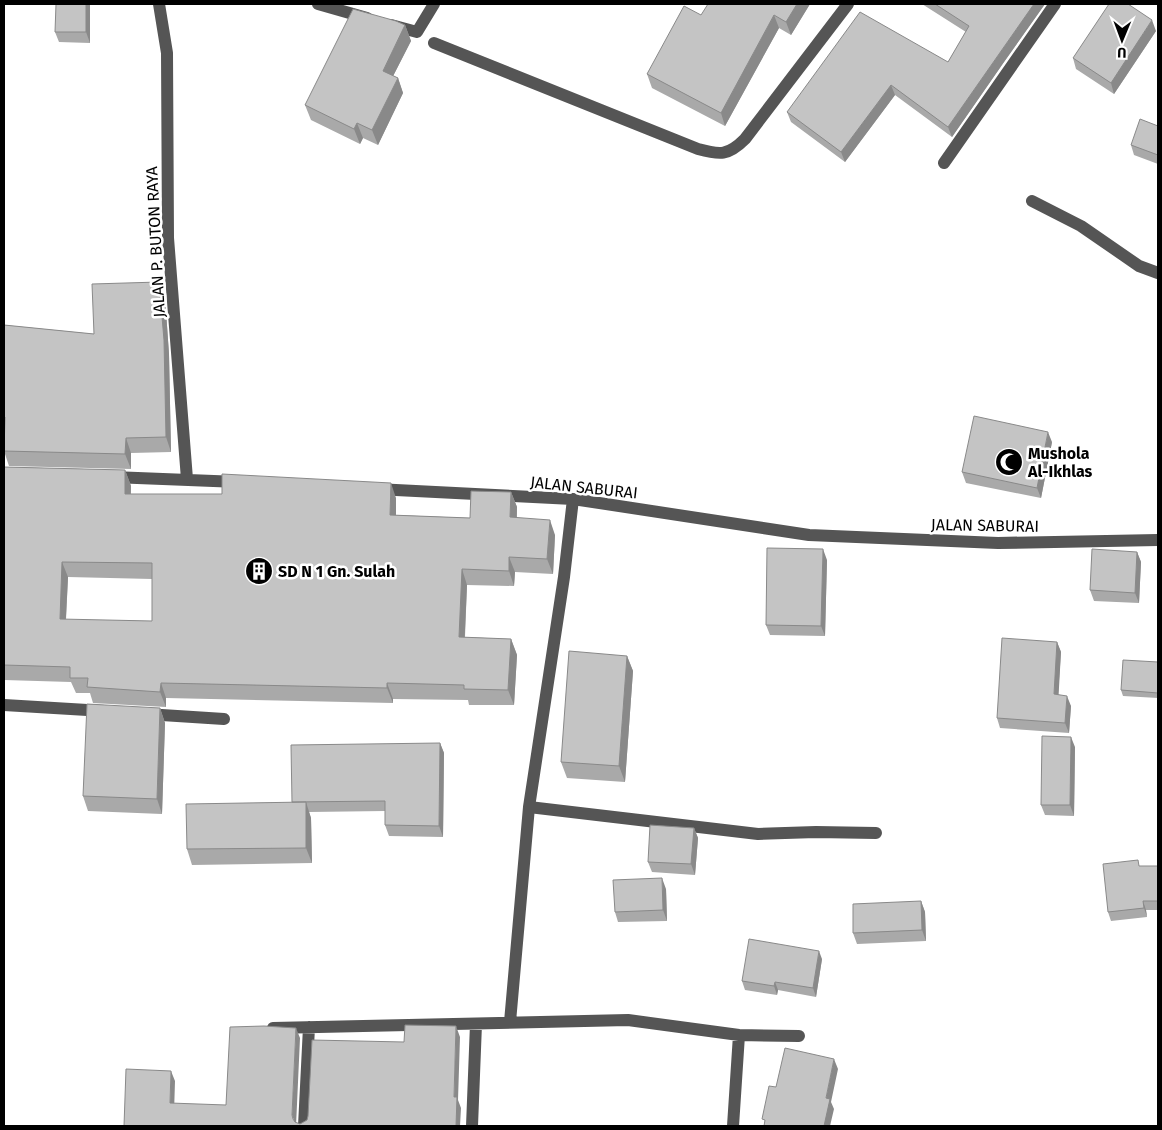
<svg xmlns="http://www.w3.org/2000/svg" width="1162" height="1130" font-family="'Fira Sans',sans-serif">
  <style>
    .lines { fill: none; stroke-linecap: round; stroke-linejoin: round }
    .minor { stroke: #555; stroke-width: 12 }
    .wall { fill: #a9a9a9; fill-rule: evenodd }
    .shaded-wall { fill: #898989 }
    .building { fill: #c4c4c4; stroke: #898989; fill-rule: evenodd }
    .labels { text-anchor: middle; stroke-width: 5; stroke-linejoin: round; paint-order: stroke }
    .street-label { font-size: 16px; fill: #000; stroke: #fff }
    .poi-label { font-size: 16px; font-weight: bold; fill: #000; stroke: #fff; text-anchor: start }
  </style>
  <rect width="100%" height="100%" fill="#fff"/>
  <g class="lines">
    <path class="minor" d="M159 4 167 53 168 238 187 479
      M318 4 367 18
      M391 25 417 32 434 4
      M434 43 698 149C720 155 728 156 745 139L848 4
      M944 163 1055 4
      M1032 201 1081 226 1139 266 1158 273
      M112 477 239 482
      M376 489 573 499 809 535 998 543 1158 540
      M4 705 104 711
      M146 714 224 719
      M529 807 758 834 816 832 876 833
      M510 1022 529 807 564 577 573 499
      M273 1028 628 1020 739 1035 799 1036
      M304 1126 309 1027
      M472 1126 476 1024
      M733 1126 739 1035"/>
  </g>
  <path class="wall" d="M90 4V43L59 42 55 32Z
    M810 4 791 35 779 28 725 126 652 88 647 74 701 15Z
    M922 4H1045L1004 62 952 137 895 95 845 162 791 122 787 112 948 62 966 32Z
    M405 25 411 41 393 76 398 78 403 93 378 145 363 138 360 144 311 120 305 105Z
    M1156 31 1114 94 1076 69 1073 58Z
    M1158 126V164L1134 155 1131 145Z
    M165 297 169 354 171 452 131 453V469L9 466 4 451 5 431 4 430V325L94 334Z
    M1052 442 1041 498 966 483 962 472Z
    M4 467 125 470 131 486V494L396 498V515L470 518 511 492 517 507V518L555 535 553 574 515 572 514 586 467 585 465 637 511 639 517 655 514 705H469L468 700 393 699V703L166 698V707L93 703 90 693H76L71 682 4 680ZM68 577 152 579V621L66 620Z
    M1137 552 1141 562 1139 603 1094 601 1090 590Z
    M827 560 825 636 770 635 766 625Z
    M1057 642 1061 652 1058 695 1071 706 1069 733 1000 728 997 718Z
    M627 656 633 671 625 782 567 778 561 762Z
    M1158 662V698L1123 696 1121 690Z
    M160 708 165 723 162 814 88 811 83 796Z
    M440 743 444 753 443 837 389 836 385 825V811L309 812 311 818 312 863 192 865 187 849 292 803V802Z
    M1075 747 1074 816 1045 815 1041 805Z
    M694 828 698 838 695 875 652 872 648 862Z
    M1140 866H1158V910H1146L1147 917 1111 921 1108 912Z
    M666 889 667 921 618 922 615 912Z
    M921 901 925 912 926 941 857 944 853 933Z
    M822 959 816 997 778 990 777 995 745 990 742 981Z"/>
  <path class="shaded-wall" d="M86 4H90V43L86 32Z
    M797 4H810L791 35 786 22Z
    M1034 4H1045L1004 62 952 137 948 127Z
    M774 15 779 28 725 126 721 113Z
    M1152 20 1156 31 1114 94 1111 83Z
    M405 25 411 41 388 86 383 71Z
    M398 78 403 93 378 145 372 130Z
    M891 85 895 95 845 162 841 152Z
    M357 123 363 138 360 144 354 129Z
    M159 282 165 297 169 354 171 452 166 437Z
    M1048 432 1052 442 1041 498 1037 488Z
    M126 438 131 453V469L125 454Z
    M125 470 131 486 130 509 125 494Z
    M391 483 396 498V531L390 515Z
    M511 492 517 507 516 533 510 517Z
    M550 520 555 535 553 574 547 559Z
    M823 549 827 560 825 636 821 626Z
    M1137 552 1141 562 1139 603 1135 593Z
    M509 557 515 572 514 586 509 571Z
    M62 562 68 577 65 635 60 619Z
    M462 569 467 585 464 652 459 637Z
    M511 639 517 655 514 705 508 690Z
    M1057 642 1061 652 1058 705 1054 694Z
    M627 656 633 671 625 782 619 766Z
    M161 683 166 698V707L160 692Z
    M387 683 393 699V703L387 688Z
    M1067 696 1071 706 1069 733 1065 723Z
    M160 708 165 723 162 814 157 799Z
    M1071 737 1075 747 1074 816 1070 805Z
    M440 743 444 753 443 837 439 826Z
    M306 802 311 818 312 863 306 848Z
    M694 828 698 838 695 875 691 864Z
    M662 878 666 889 667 921 663 910Z
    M921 901 925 912 926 941 922 930Z
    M1143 901 1146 910 1147 917 1144 908Z
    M819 951 822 959 816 997 813 988Z
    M775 982 778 990 777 995 774 986Z
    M456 1026 460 1037 458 1100 461 1108 460 1126H456L454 1097Z
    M296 1028 300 1038 296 1126 292 1115Z
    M834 1059 838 1069 831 1102 834 1109 830 1126H824L826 1098Z
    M171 1071 175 1081 174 1113 170 1103Z"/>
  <path class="building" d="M56 4H86V32H55Z
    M708 4H797L786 22 774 15 721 113 647 74 684 6 701 15Z
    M935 4H1034L948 127 891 85 841 152 787 112 860 12 948 62 969 26Z
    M1109 4H1128L1152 20 1111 83 1073 58Z
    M353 9 396 21 405 25 383 71 398 78 372 130 357 123 354 129 305 105Z
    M1140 119 1158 126V155L1131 145Z
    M159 282 164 340 166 437 126 438 125 454 4 451 5 417 4 416V325L94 334 92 284Z
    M974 416 1048 432 1037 488 962 472Z
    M4 467 125 470V494H222V474L391 483 390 515 470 518 471 491 511 492 510 517 550 520 547 559 509 557V571L462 569 459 637 511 639 508 690 464 689V685L387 683V688L161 683 160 692 87 687 88 678H70V667L4 665ZM62 562 152 563V621L60 619Z
    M767 548 823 549 821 626 766 625Z
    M1092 549 1137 552 1135 593 1090 590Z
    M1002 638 1057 642 1054 694 1067 696 1065 723 997 718Z
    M569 651 627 656 619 766 561 762Z
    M1123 660 1158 662V693L1121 690Z
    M87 704 160 708 157 799 83 796Z
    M1042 736 1071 737 1070 805H1041Z
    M440 743 439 826 385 825V801L292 802 291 745Z
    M306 802V848L187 849 186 804Z
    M650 825 694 828 691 864 648 862Z
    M1138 860 1139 866H1158V901H1143L1144 908 1108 912 1103 864Z
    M662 878 663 910 615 912 613 880Z
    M921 901 922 930 853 933V904Z
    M749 939 819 951 813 988 775 982 774 986 742 981Z
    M405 1025 456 1026 454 1097H457L456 1126H124L126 1069 171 1071 170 1103 226 1105 230 1027 264 1026 296 1028 292 1115 293 1119 295 1122 300 1124 307 1120 308 1116 312 1040 404 1042Z
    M785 1048 834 1059 826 1098 830 1099 824 1126H764L765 1120 762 1119 769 1086 776 1087Z"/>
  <defs>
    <g id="mosque-disc" transform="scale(1.4375)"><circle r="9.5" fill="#000" stroke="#fff"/><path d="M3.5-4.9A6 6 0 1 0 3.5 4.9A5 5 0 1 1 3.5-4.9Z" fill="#fff"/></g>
    <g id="building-disc" transform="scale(1.4375)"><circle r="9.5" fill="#000" stroke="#fff"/><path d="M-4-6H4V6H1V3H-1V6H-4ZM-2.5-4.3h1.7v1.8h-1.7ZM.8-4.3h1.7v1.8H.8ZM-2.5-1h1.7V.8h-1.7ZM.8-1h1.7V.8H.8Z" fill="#fff"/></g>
  </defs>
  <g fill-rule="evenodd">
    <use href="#mosque-disc" x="1009" y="462"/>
    <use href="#building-disc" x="259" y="571"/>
  </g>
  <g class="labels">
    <g class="street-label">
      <text transform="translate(155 242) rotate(-93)" y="6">JALAN P. BUTON RAYA</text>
      <text transform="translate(584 487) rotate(6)" y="6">JALAN SABURAI</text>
      <text transform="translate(985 525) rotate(1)" y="6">JALAN SABURAI</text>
    </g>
    <g class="poi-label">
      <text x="1028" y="459">Mushola<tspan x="1028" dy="18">Al-Ikhlas</tspan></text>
      <text x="278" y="577">SD N 1 Gn. Sulah</text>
    </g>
  </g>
  <rect width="1162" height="1130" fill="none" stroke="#000000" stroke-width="10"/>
  <g transform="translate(1122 40) rotate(181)" stroke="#ffffff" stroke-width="4" paint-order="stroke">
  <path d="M0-4L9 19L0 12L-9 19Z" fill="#000000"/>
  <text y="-8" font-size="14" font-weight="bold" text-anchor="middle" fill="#000000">U</text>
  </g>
</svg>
